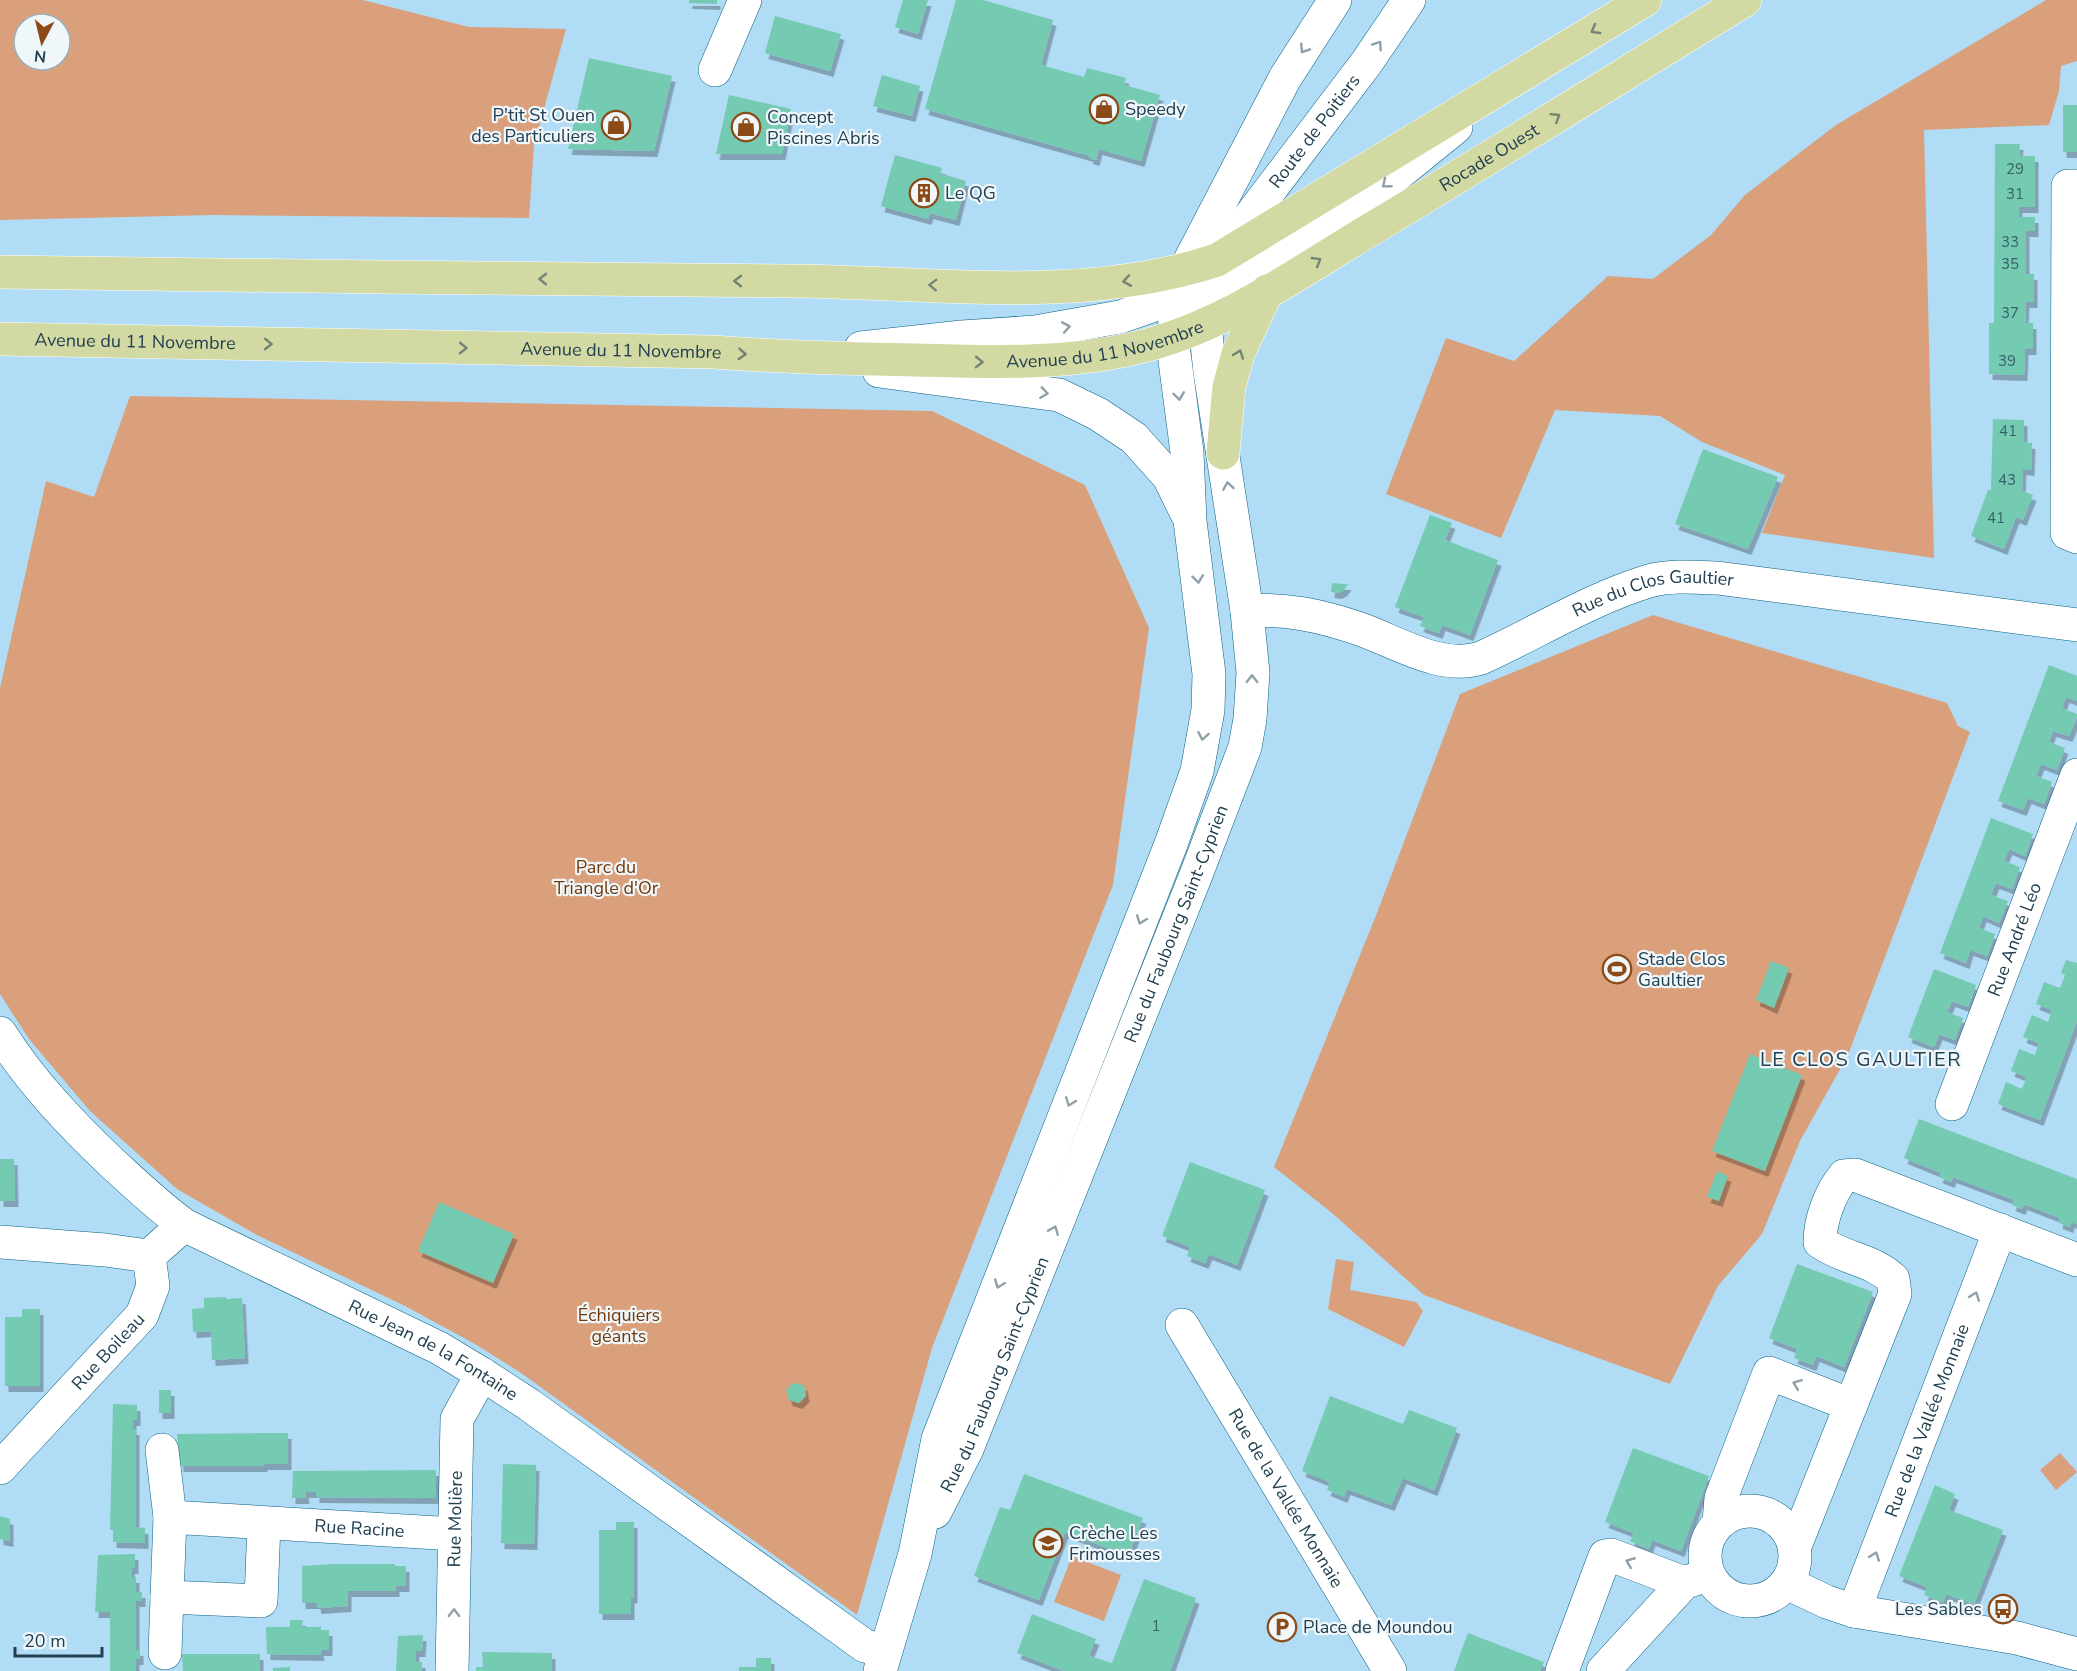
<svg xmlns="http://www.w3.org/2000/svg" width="2077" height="1671" font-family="'Nunito Sans',sans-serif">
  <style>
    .green { fill: #daa07b; fill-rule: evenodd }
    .building { fill: #75cab2; filter: url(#shadow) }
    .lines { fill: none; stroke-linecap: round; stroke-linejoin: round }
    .minor-casing { stroke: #086085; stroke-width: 34 }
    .major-casing { stroke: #fff; stroke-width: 34 }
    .minor { stroke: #fff; stroke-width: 33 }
    .major { stroke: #d3d9a2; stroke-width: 33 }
    .oneway { stroke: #728575 }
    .oneway2 { stroke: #90a0a8 }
    .labels { text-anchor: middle; stroke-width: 4.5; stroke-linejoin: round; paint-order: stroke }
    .number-label { font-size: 15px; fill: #376269 }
    .poi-label { font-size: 18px; fill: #224051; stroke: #f0f7fb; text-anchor: start }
    .street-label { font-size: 18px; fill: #224051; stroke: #f0f7fb }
    .park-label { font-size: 18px; fill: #71390b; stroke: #f0f7fb }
    .neighbourhood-label { font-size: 20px; letter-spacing: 1.5px; fill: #224051; stroke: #f0f7fb }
  </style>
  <defs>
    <filter id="shadow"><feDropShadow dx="3.5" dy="6" stdDeviation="0" flood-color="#0004"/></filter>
  </defs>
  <rect width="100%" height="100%" fill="#b1dcf5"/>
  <path class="green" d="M0 0H363L469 27 566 29 534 145 529 218 212 215 0 220ZM24 24H60V60H24Z
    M2046 0H2077V61L2061 66 2059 91 2049 125 1924 130 1934 558 1762 533 1785 475 1702 442 1660 416 1555 410 1501 538 1386 494 1446 338 1514 361 1608 276 1653 279 1711 235 1745 195 1836 125Z
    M130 396 932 411 1085 485 1149 628 1113 885 932 1348 857 1615 521 1373 475 1344 405 1306 257 1235 177 1189 90 1111 29 1039 0 994V688L46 481 94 497Z
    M1653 615 1947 703 1958 726 1970 732 1848 1055 1800 1141 1762 1234 1718 1286 1670 1384 1424 1295 1332 1213 1274 1167 1377 913 1460 694Z
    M1336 1259 1354 1262 1350 1290 1416 1302 1423 1311 1404 1347 1328 1309Z
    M2060 1453 2077 1472 2056 1490 2040 1470Z
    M1072 1556 1121 1575 1104 1621 1054 1602Z"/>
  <path class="building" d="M689 0H717V4L689 3Z
    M903 0H928L918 34 895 27Z
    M956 0H983L1053 20 1041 65 1084 77 1087 68 1126 78 1124 85 1160 95 1141 161 1099 149 1096 160 1089 158 1090 156 925 109Z
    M775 16 841 34 830 71 765 53Z
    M589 58 672 76 654 151 568 149Z
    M882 75 920 86 912 116 873 106Z
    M729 95 791 109 782 154H716Z
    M2063 105H2077V152H2063Z
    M1995 144H2020L2019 156H2035V207H2019V217H2035V231H2026V274H2034V302H2026L2025 323H2033V349H2025L2024 375 1989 374V323H1994Z
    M895 155 942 168 940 173 966 181 956 220 930 213 928 219 881 206Z
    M1993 419 2024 420V442L2032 443 2031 470 2023 469 2022 491 2033 495 2023 520 2016 517 2004 549 1971 536 1988 490H1991Z
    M1703 449 1778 477 1748 549 1675 524Z
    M1430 515 1452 523 1445 540 1498 560 1470 635 1442 625 1439 633 1420 626 1424 617 1395 607Z
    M1332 583 1345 584H1348L1344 590 1338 593 1331 592Z
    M2049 665 2077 676V701L2066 697 2062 708 2077 714V717L2069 736 2053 731 2049 742 2065 748 2057 770 2041 764 2036 776 2052 782 2044 804 2028 798 2023 810 1998 801Z
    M1991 818 2033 834 2025 856 2009 849 2004 861 2020 867 2012 889 1996 883 1991 895 2008 901 1999 923 1983 916 1979 928 1995 934 1987 956 1970 950 1966 963 1940 953Z
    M2066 960 2077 963V1021L2040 1120 1998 1104 2006 1082 2022 1089 2027 1077 2011 1071 2019 1049 2035 1055 2039 1043 2023 1037 2032 1015 2048 1022 2052 1010 2036 1004 2044 982 2060 988 2065 975 2061 973Z
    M1771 961 1789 968 1774 1008 1756 1000Z
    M1934 969 1976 985 1968 1007 1952 1001 1947 1012 1963 1018 1955 1040 1939 1034 1934 1047 1908 1037Z
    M1750 1054 1802 1075 1765 1171 1712 1151Z
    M1919 1119 2077 1179V1224L2071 1222 2070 1227 2059 1223 2060 1218 2024 1204 2022 1209 2012 1205 2014 1200 1953 1177 1951 1182 1939 1177 1941 1173 1904 1158Z
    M0 1159H14L15 1201H0Z
    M1190 1162 1265 1190 1237 1265 1209 1254 1205 1263 1187 1256 1190 1247 1162 1236Z
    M1717 1171 1728 1176 1719 1201 1707 1197Z
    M439 1202 514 1234 493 1283 418 1251Z
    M1797 1264 1873 1292 1844 1367 1816 1356 1813 1365 1794 1358 1797 1349 1769 1338Z
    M226 1297V1299L242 1298 245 1358 212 1360 211 1331 193 1332 192 1309 204 1308V1298Z
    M22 1309H40V1386H5V1317H22Z
    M793 1383 804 1385 806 1396 799 1403 789 1400 786 1390Z
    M159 1390H171V1413H159Z
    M1330 1396 1403 1424 1409 1410 1457 1428 1434 1490 1403 1478 1391 1505 1347 1489 1344 1497 1327 1490 1330 1482 1302 1471Z
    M113 1404 137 1405V1420H133V1429H136V1527L145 1528V1543L113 1542V1530H110Z
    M288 1433V1464H264V1466H180L177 1434Z
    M1633 1448 1709 1476 1681 1551 1652 1540 1649 1549 1630 1541 1634 1533 1605 1522Z
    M503 1464 536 1465 534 1544 501 1543Z
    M436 1470V1498L316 1497V1492H305L306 1498H292L293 1471Z
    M1024 1474 1143 1518 1128 1556 1065 1532 1039 1600 974 1576 1000 1507 1010 1510Z
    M1935 1485 1955 1494 1949 1510 2003 1530 1974 1604 1946 1594 1943 1602 1924 1595 1927 1587 1899 1576Z
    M0 1516 10 1519V1541L0 1539Z
    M616 1522H634V1597L631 1598V1614H599V1530H616Z
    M135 1554V1568H131L132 1577H136V1592H142V1601H136V1650H140V1659H136V1671H110V1612H95L98 1555Z
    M334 1564H395V1566H406V1586H396V1591H348V1606L318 1608 317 1603H302V1566Z
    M1144 1579 1196 1598 1170 1671H1064L1017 1653 1032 1614 1096 1639 1089 1656 1112 1663Z
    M290 1620H303L302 1627H321V1630H329V1650H320L321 1655 267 1654 266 1627H290Z
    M1468 1633 1544 1662 1540 1671H1454Z
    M423 1635 422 1651H416V1662H422V1671H396L398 1636Z
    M482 1652 552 1653V1671H476V1667H483Z
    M182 1654H260V1671H183Z
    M756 1658H771V1671H739V1667H756Z
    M290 1667V1671H273V1668Z"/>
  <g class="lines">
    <g class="minor-casing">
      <g id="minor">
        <path d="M715 70 745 0"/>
        <path d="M2077 186H2068L2067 533 2077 537"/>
        <path d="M1200 309 1209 300 1270 256 1377 191 1456 127"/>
        <path id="s1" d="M861 348 962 337 1035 332 1120 317 1180 296 1202 277 1217 260 1367 62 1409 0"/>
        <path d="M879 371 1059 395 1098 414 1134 438 1169 477 1186 512"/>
        <path id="s2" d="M1247 611C1286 608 1321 616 1357 628 1396 641 1439 671 1481 658 1536 633 1590 599 1649 581 1671 575 1695 577 1717 578L2077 625"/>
        <path id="s3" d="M0 1033C31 1082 70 1123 111 1162 135 1184 158 1206 184 1225L439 1348 482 1374 528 1404 865 1646 885 1651"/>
        <path id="s4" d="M1952 1104 2077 775"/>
        <path d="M0 1242 105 1250 149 1256"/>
        <path id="s5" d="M1182 1325 1390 1671"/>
        <path d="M162 1450 170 1517"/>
        <path id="s6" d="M0 1468 142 1315 153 1286 149 1256 184 1225"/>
        <circle cx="1750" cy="1556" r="45"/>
        <path id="s7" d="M935 1512 967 1449 1196 875 1245 747 1250 719 1253 673 1247 611 1210 372 1205 324 1217 260"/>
        <path d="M1719 1522 1721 1498 1769 1373 1851 1405"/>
        <path id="s8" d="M264 1523 261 1601 167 1597 170 1517 455 1534"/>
        <path d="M1795 1546 1895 1294 1893 1279C1871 1259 1844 1259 1820 1242 1820 1220 1830 1193 1844 1176L1855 1175 2077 1260"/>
        <path d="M1787 1583 1827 1602 1854 1611 2017 1638 2077 1654"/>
        <path id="s9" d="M1854 1611 2000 1230"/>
        <path d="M165 1653 167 1597"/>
        <path id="s10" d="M452 1671 457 1419 482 1374"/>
        <path d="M880 1671 915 1554 938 1439 1171 844 1197 771 1208 710 1209 674 1190 521 1187 452 1172 338 1185 270 1285 78 1335 0"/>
        <path d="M1562 1671 1605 1556 1611 1555 1684 1583"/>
        <path d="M1603 1671 1684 1583 1704 1576"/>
      </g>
    </g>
    <g class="major-casing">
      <g id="major">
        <path d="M0 272C264 276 527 279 791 281 932 282 1080 305 1217 260L1645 0"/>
        <path id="s11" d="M0 339 713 352C781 357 848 359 916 360 988 362 1060 365 1131 349 1220 330 1296 274 1373 228 1498 153 1621 76 1745 0"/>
        <path d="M1223 453 1229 387 1238 354 1267 291"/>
      </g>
    </g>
    <use href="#minor" class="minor"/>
    <use href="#major" class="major"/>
  </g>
  <defs><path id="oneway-chevron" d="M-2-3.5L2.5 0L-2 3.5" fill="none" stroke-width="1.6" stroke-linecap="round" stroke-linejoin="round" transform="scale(1.5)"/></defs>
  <g class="oneway">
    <use href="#oneway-chevron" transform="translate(1595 30) rotate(150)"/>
    <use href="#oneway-chevron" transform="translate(1556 117) rotate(-32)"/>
    <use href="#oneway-chevron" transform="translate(1317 261) rotate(-31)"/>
    <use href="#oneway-chevron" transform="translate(543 279) rotate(-179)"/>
    <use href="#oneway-chevron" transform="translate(738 281) rotate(-180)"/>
    <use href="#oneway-chevron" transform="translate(1127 281) rotate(170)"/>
    <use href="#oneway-chevron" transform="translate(933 285) rotate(-178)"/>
    <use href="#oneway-chevron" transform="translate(268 344) rotate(1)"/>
    <use href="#oneway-chevron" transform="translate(463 348) rotate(1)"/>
    <use href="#oneway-chevron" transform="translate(742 354) rotate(4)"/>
    <use href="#oneway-chevron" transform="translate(1239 354) rotate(-70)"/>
    <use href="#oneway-chevron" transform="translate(979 362) rotate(1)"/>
  </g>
  <g class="oneway2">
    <use href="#oneway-chevron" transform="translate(1378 45) rotate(-56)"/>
    <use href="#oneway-chevron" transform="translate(1304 49) rotate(123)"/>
    <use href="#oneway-chevron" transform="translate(1386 184) rotate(141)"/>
    <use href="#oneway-chevron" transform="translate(1066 327) rotate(-10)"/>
    <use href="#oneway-chevron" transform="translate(1044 393) rotate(8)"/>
    <use href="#oneway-chevron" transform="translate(1179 396) rotate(82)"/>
    <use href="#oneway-chevron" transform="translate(1228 486) rotate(-99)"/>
    <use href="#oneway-chevron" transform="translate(1198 579) rotate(83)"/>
    <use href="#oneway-chevron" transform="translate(1252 679) rotate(-89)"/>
    <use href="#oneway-chevron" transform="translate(1203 736) rotate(100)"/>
    <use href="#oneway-chevron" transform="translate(1141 920) rotate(111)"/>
    <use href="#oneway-chevron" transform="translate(1070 1102) rotate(111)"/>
    <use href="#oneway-chevron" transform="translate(1054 1230) rotate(-68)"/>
    <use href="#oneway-chevron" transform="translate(999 1284) rotate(111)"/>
    <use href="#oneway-chevron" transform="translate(1975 1296) rotate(-69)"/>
    <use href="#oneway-chevron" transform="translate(1797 1384) rotate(-159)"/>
    <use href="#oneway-chevron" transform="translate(1875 1556) rotate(-69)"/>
    <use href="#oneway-chevron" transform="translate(1630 1562) rotate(-158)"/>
    <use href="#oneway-chevron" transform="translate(454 1613) rotate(-89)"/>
  </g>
  <defs>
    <g id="shop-ring" transform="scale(1.5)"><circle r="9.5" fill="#f0f7fb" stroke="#8b4a16" stroke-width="1.5"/><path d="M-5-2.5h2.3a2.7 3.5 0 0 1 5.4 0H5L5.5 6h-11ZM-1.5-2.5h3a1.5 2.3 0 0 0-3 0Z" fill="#8b4a16"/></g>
    <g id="building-ring" transform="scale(1.5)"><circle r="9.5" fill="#f0f7fb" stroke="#8b4a16" stroke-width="1.5"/><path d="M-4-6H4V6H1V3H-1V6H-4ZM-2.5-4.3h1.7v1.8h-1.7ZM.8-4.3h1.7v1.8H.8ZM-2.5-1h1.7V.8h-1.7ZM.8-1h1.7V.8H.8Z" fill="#8b4a16"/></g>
    <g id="stadium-ring" transform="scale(1.5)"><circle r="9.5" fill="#f0f7fb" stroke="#8b4a16" stroke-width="1.5"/><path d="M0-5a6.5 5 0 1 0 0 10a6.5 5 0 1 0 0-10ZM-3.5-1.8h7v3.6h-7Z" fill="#8b4a16"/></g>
    <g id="school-ring" transform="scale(1.5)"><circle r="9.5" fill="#f0f7fb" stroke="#8b4a16" stroke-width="1.5"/><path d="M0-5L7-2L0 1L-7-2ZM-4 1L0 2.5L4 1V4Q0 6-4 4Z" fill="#8b4a16"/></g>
    <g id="bus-ring" transform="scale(1.5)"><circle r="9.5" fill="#f0f7fb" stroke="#8b4a16" stroke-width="1.5"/><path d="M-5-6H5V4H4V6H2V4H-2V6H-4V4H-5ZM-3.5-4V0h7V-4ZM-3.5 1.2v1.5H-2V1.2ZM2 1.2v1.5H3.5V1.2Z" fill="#8b4a16"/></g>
    <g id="parking-ring" transform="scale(1.5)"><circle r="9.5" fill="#f0f7fb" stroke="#8b4a16" stroke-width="1.5"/><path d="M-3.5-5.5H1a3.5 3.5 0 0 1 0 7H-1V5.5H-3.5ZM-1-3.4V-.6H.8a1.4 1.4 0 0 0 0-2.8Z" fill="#8b4a16"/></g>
  </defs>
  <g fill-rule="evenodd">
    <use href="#shop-ring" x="1104" y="109"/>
    <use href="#shop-ring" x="616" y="125"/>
    <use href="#shop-ring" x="746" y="127"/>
    <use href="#building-ring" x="924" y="193"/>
    <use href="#stadium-ring" x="1617" y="969"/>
    <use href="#school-ring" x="1048" y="1543"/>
    <use href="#bus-ring" x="2003" y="1609"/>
    <use href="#parking-ring" x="1282" y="1627"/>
  </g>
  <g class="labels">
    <g class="number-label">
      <text x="2015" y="174">29</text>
      <text x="2015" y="199">31</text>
      <text x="2010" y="247">33</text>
      <text x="2010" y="269">35</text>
      <text x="2010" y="318">37</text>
      <text x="2007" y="366">39</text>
      <text x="2008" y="436">41</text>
      <text x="2007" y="485">43</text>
      <text x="1996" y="523">41</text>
      <text x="1156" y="1631">1</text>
    </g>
    <g class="poi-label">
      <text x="1125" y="115">Speedy</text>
      <text x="595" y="121" text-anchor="end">P'tit St Ouen<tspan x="595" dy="21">des Particuliers</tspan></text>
      <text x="767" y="123">Concept<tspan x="767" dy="21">Piscines Abris</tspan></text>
      <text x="945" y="199">Le QG</text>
      <text x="1638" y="965">Stade Clos<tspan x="1638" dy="21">Gaultier</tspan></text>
      <text x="1069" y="1539">Crèche Les<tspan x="1069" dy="21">Frimousses</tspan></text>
      <text x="1982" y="1615" text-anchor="end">Les Sables</text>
      <text x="1303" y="1633">Place de Moundou</text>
    </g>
    <g class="street-label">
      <text dy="6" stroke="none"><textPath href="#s1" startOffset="538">Route de Poitiers</textPath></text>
      <text dy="6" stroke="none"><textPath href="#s11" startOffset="1540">Rocade Ouest</textPath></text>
      <text dy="6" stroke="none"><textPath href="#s11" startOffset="135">Avenue du 11 Novembre</textPath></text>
      <text dy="6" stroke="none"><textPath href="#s11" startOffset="1107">Avenue du 11 Novembre</textPath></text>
      <text dy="6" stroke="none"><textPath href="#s11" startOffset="621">Avenue du 11 Novembre</textPath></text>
      <text dy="6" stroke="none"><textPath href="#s2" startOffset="429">Rue du Clos Gaultier</textPath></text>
      <text dy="6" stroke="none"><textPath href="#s7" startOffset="636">Rue du Faubourg Saint-Cyprien</textPath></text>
      <text dy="6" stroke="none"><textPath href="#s4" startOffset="176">Rue André Léo</textPath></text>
      <text dy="6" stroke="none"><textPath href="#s6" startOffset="159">Rue Boileau</textPath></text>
      <text dy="6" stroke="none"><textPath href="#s3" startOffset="546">Rue Jean de la Fontaine</textPath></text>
      <text dy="6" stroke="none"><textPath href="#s7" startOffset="150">Rue du Faubourg Saint-Cyprien</textPath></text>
      <text dy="6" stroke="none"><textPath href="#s9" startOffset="204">Rue de la Vallée Monnaie</textPath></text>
      <text dy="6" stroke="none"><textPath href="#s5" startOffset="202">Rue de la Vallée Monnaie</textPath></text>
      <text dy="6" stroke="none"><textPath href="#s10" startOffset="152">Rue Molière</textPath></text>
      <text dy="6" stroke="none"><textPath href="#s8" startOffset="442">Rue Racine</textPath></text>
    </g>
    <g class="park-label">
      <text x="606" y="873">Parc du<tspan x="606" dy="21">Triangle d'Or</tspan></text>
      <text x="619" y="1321">Échiquiers<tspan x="619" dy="21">géants</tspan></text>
    </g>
    <g class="neighbourhood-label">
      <text x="1861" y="1066">LE CLOS GAULTIER</text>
    </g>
  </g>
  <g transform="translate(42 42) rotate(187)"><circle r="28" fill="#f0f7fb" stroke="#9eaeb7" stroke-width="1.5"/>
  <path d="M0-4.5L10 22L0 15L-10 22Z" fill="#8b4a16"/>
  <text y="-9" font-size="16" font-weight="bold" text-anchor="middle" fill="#224051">N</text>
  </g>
  <path d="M15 1647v9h87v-9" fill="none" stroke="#224051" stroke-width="3"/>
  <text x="24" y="1647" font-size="18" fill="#224051" stroke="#f0f7fb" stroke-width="4.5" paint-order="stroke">20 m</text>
</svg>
